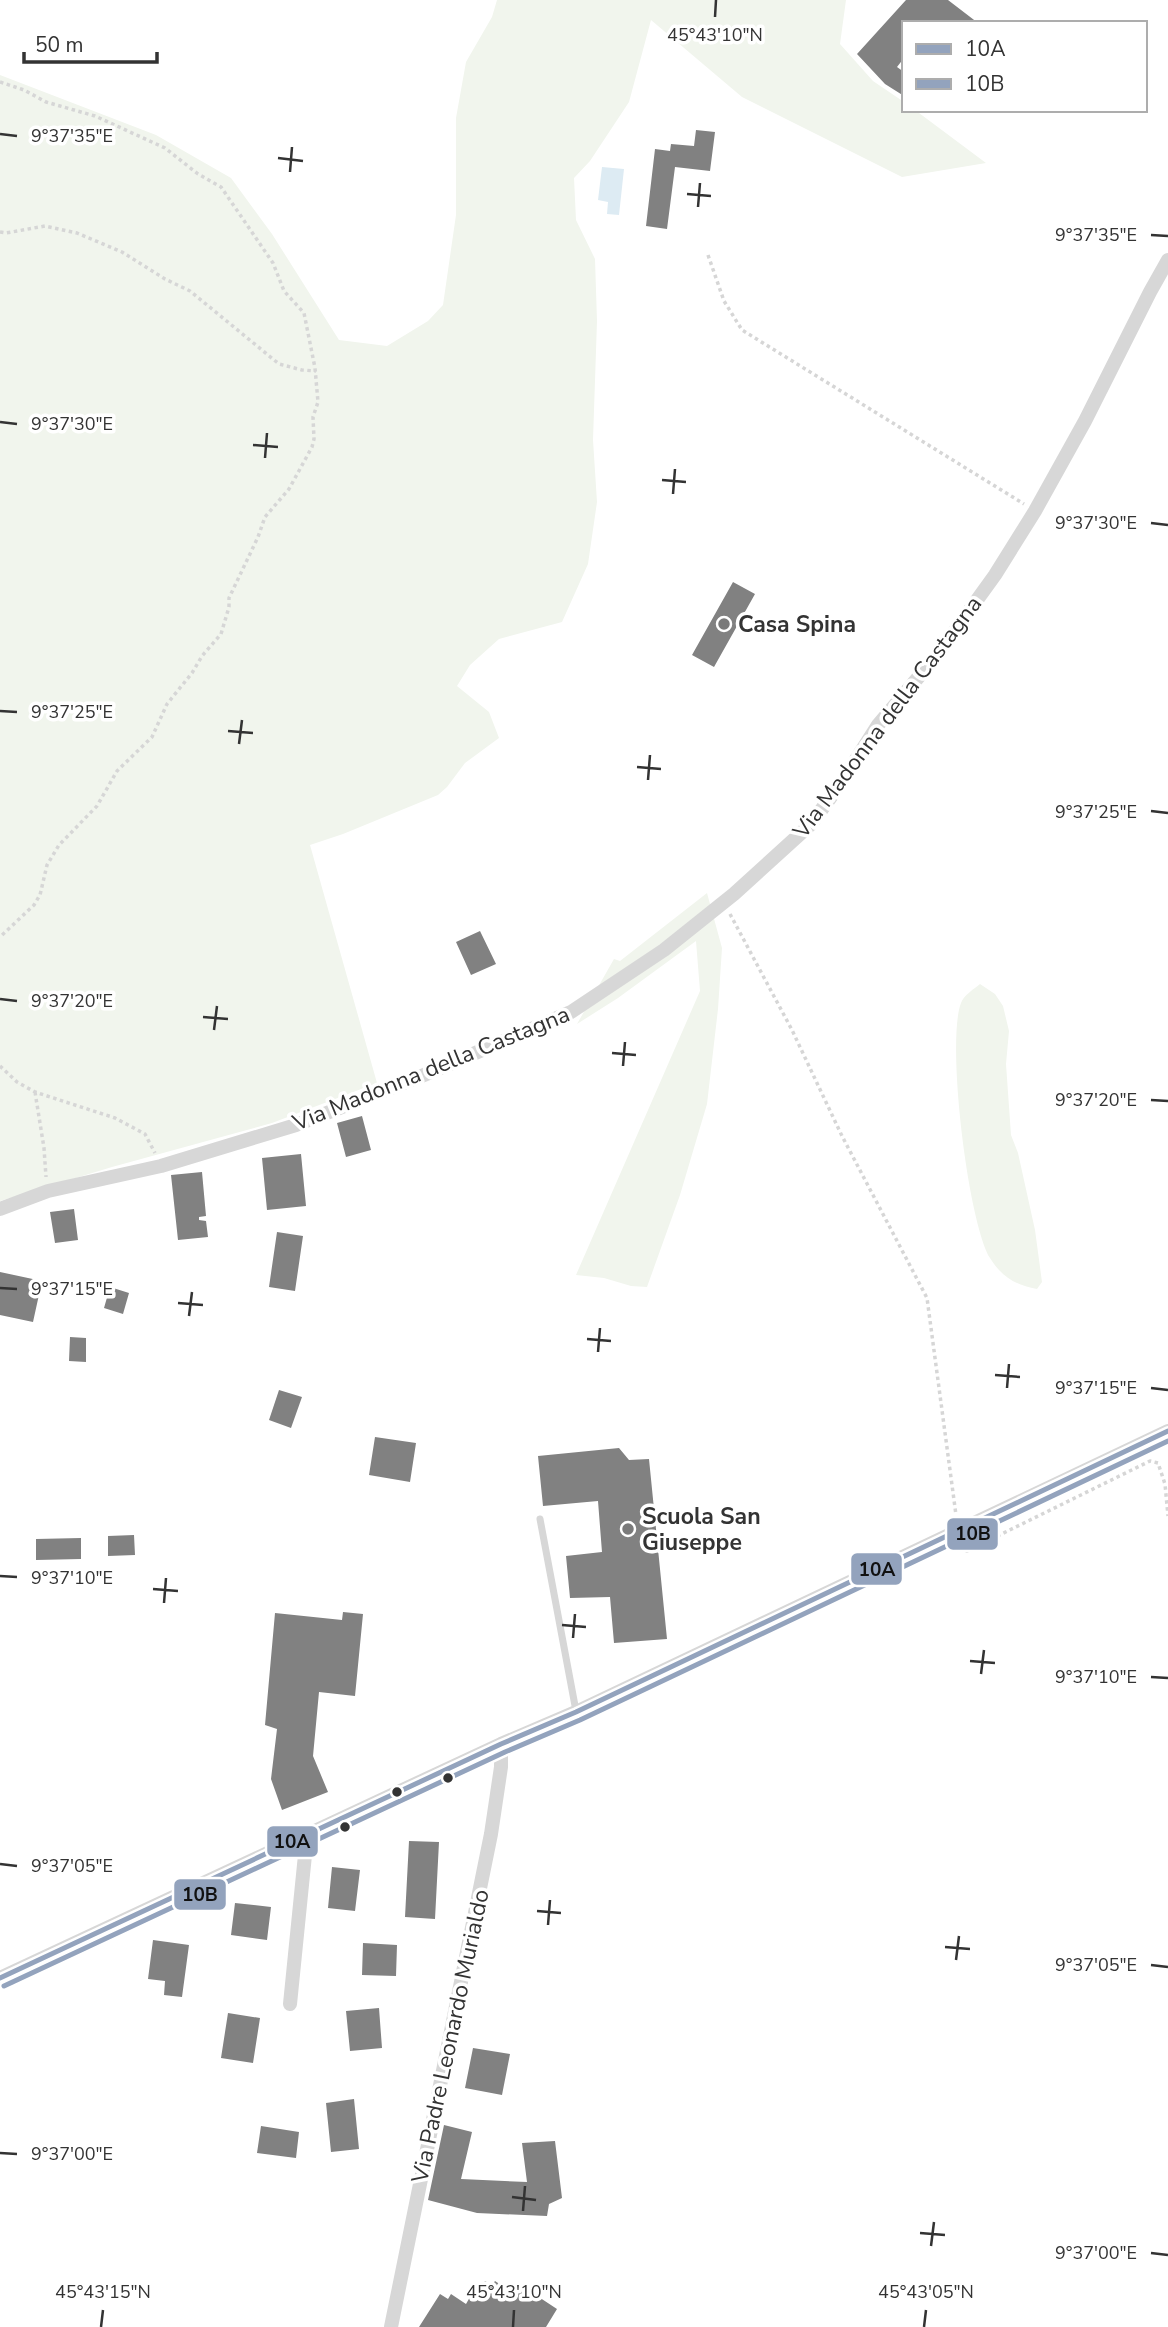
<svg xmlns="http://www.w3.org/2000/svg" width="1168" height="2327" font-family="'Nunito Sans',sans-serif">
  <style>
    .green { fill: #f1f5ed }
    .water { fill: #ddebf3 }
    .building { fill: #818181 }
    .lines { fill: none; stroke-linecap: round; stroke-linejoin: round }
    .path { stroke: #d6d6d6; stroke-width: 3.5; stroke-dasharray: 3.5 3.5; stroke-linecap: butt }
    .lane { stroke: #d7d7d7; stroke-width: 7 }
    .street { stroke: #d7d7d7; stroke-width: 14 }
    .bus-1-casing { stroke: #fff; stroke-width: 10 }
    .bus-2-casing { stroke: #fff; stroke-width: 10 }
    .bus-1 { stroke: #93a3bd; stroke-width: 5 }
    .bus-2 { stroke: #93a3bd; stroke-width: 5 }
    .ticks { fill: none; stroke: #333; stroke-width: 2.5 }
    .poi-dot { fill: #7a7a7a; stroke: #fff; stroke-width: 2.5 }
    .bus-dot { fill: #333; stroke: #fff; stroke-width: 2.5 }
    .labels { text-anchor: middle; stroke-width: 7; stroke-linejoin: round; paint-order: stroke }
    .poi-label { font-size: 23px; font-weight: bold; fill: #333; stroke: #fff; text-anchor: start }
    .street-label { font-size: 23px; fill: #333; stroke: #fff }
    .ticks-label { font-size: 18px; text-anchor: middle; fill: #333; stroke: #fff; stroke-width: 7; stroke-linejoin: round; paint-order: stroke }
    .line-badge { stroke: #fff; stroke-width: 2.5 }
    .pale-badge-label { font-size: 19px; text-anchor: middle; font-weight: bold; fill: #111 }
  </style>
  <rect width="100%" height="100%" fill="#fff"/>
  <path class="green" d="M497 0H846L840 44 873 81 904 102V110H915L986 163 902 177 742 97 651 20 629 102 590 161 574 178 576 220 595 259 597 321 593 440 597 502 588 564 562 622 499 639 470 665 457 686 489 712 499 738 465 763 447 787 438 795 343 834 310 845 377 1083 272 1123 112 1167 0 1201V75L156 135 231 178 272 234 339 340 387 346 428 321 443 305 456 215V118L466 62 492 17Z
    M707 893 722 948 718 1009 707 1104 680 1195 647 1287 631 1286 604 1278 576 1275 700 991 696 941 618 998 577 1024 614 959 620 961Z
    M980 984 995 994 1003 1006 1009 1031 1006 1064 1011 1135 1018 1153 1035 1230 1042 1282 1037 1289C1015 1285 1002 1277 990 1258 968 1221 946 1042 961 1003 964 995 974 989 980 984Z"/>
  <path class="water" d="M602 167 624 169 619 215 607 214 608 202 598 200Z"/>
  <path class="building" d="M906 0H948L978 23H904V58L897 67 904 72V96L885 84 857 54Z
    M696 130 715 132 710 171 675 167 667 229 646 226 655 149 670 151 671 144 694 146Z
    M733 582 755 594 714 667 692 655Z
    M480 931 496 964 471 975 456 942Z
    M362 1116 371 1150 346 1157 337 1123Z
    M301 1154 306 1206 267 1210 262 1158Z
    M202 1172 206 1216 199 1217V1220L206 1221 208 1237 178 1240 171 1175Z
    M74 1209 78 1240 55 1243 50 1212Z
    M277 1232 303 1236 295 1291 269 1287Z
    M0 1272 42 1281 33 1322 0 1315Z
    M110 1287 129 1293 123 1314 104 1308Z
    M70 1337 86 1338V1362L69 1361Z
    M279 1390 302 1397 291 1428 269 1420Z
    M375 1437 416 1443 410 1482 369 1475Z
    M619 1448 629 1460 649 1459 667 1639 614 1643 610 1597 570 1598 566 1556 602 1552 598 1501 543 1506 538 1456Z
    M134 1535 135 1555 108 1556V1536Z
    M81 1538V1559L36 1560V1539Z
    M343 1612 363 1614 355 1696 319 1692 313 1756 328 1792 282 1810 271 1779 277 1729 265 1725 275 1613 342 1620Z
    M409 1841 439 1842 435 1919 405 1917Z
    M332 1867 360 1870 355 1911 328 1908Z
    M235 1903 271 1907 267 1940 231 1935Z
    M153 1940 189 1945 182 1997 164 1995 165 1981 148 1979Z
    M363 1943 397 1945 396 1976 362 1975Z
    M379 2008 382 2048 350 2051 346 2011Z
    M228 2013 260 2018 253 2063 221 2058Z
    M473 2048 510 2054 502 2095 465 2088Z
    M354 2099 359 2149 331 2152 326 2103Z
    M444 2125 472 2132 461 2179 527 2182 522 2143 555 2141 562 2198 549 2204 547 2216 477 2213 428 2200Z
    M261 2126 299 2132 296 2158 257 2153Z
    M485 2281 492 2285 495 2281 513 2293 519 2284 557 2309 546 2327H419L440 2294 448 2299 451 2294 466 2304 470 2297 473 2299Z"/>
  <g class="lines">
    <path class="path" d="M0 82 24 90 46 102 95 116 165 148 198 174 221 187 273 263 284 291 304 313 315 368 318 402 313 417 314 439 312 447 289 489 265 517 258 537 229 598V607L221 634 202 656 192 673 167 704 152 737 117 771 97 806 59 845 47 865 40 895 34 905 0 937
      M0 232 6 233 45 226 77 233 122 252 165 279 190 291 279 364 302 370 316 371
      M708 255 724 301 742 330 1024 504
      M730 914 792 1030 842 1136 927 1298 956 1515
      M0 1066 17 1082 35 1092 115 1118 145 1134 155 1153
      M35 1092 44 1148 46 1177
      M962 1546 964 1551H967L1150 1461 1158 1463 1165 1484 1168 1516"/>
    <path class="lane" d="M540 1519 576 1711"/>
    <path class="street" d="M0 1209 48 1191 161 1166 296 1125 424 1075 571 1012 664 950 734 894 811 824 841 783 878 725 938 654 995 575 1035 511 1085 421 1150 292 1168 260
      M0 1978 501 1744 576 1712 1168 1431
      M290 2004 307 1835
      M391 2327 491 1834 501 1767V1744"/>
    <g class="bus-1-casing">
      <path id="bus-1" d="M0 1978 501 1744 576 1712 1168 1431"/>
    </g>
    <g class="bus-2-casing">
      <path id="bus-2" d="M4 1986 505 1752 580 1720 1168 1441"/>
    </g>
    <use href="#bus-1" class="bus-1"/>
    <use href="#bus-2" class="bus-2"/>
  </g>
  <path class="ticks" d="M715 17 716 0M0 134 17 136M278 158 303 161M290 172 292 147M687 194 711 196M698 207 700 183M1151 235 1168 236M0 422 17 424M253 445 278 447M265 458 267 433M662 480 686 482M673 494 675 469M1151 523 1168 525M0 711 17 712M228 731 253 733M239 744 242 720M637 767 661 769M648 780 650 755M1151 811 1168 813M0 999 17 1001M203 1017 228 1019M214 1030 217 1006M612 1053 636 1055M623 1066 625 1042M1151 1100 1168 1101M0 1288 17 1289M178 1303 203 1305M189 1316 192 1292M587 1339 611 1341M598 1352 600 1328M995 1375 1020 1377M1007 1388 1009 1364M1151 1388 1168 1390M0 1576 17 1577M153 1589 178 1591M164 1603 166 1578M562 1625 586 1627M573 1638 575 1614M970 1661 995 1663M981 1674 984 1650M1151 1677 1168 1678M0 1864 17 1866M537 1911 561 1913M548 1925 550 1900M945 1947 970 1949M956 1960 959 1936M1151 1965 1168 1967M0 2153 17 2154M512 2197 536 2200M523 2211 525 2186M920 2233 945 2235M931 2246 934 2222M1151 2253 1168 2255M101 2327 103 2310M513 2327 514 2310M924 2327 926 2310"/>
  <g class="poi-dot">
    <circle cx="724" cy="624" r="7"/>
    <circle cx="628" cy="1529" r="7"/>
  </g>
  <g class="bus-dot">
    <circle cx="448" cy="1778" r="6"/>
    <circle cx="397" cy="1792" r="6"/>
    <circle cx="345" cy="1827" r="6"/>
  </g>
  <g class="labels">
    <g class="poi-label">
      <text x="738" y="632">Casa Spina</text>
      <text x="642" y="1524">Scuola San<tspan x="642" dy="26">Giuseppe</tspan></text>
    </g>
    <g class="street-label">
      <text transform="translate(887 717) rotate(-53)" y="8">Via Madonna della Castagna</text>
      <text transform="translate(431 1068) rotate(-22)" y="8">Via Madonna della Castagna</text>
      <text transform="translate(450 2036) rotate(-78)" y="8">Via Padre Leonardo Murialdo</text>
    </g>
  </g>
  <g class="ticks-label">
    <text x="715" y="41">45°43'10"N</text>
    <text x="72" y="142">9°37'35"E</text>
    <text x="1096" y="241">9°37'35"E</text>
    <text x="72" y="430">9°37'30"E</text>
    <text x="1096" y="529">9°37'30"E</text>
    <text x="72" y="718">9°37'25"E</text>
    <text x="1096" y="818">9°37'25"E</text>
    <text x="72" y="1007">9°37'20"E</text>
    <text x="1096" y="1106">9°37'20"E</text>
    <text x="72" y="1295">9°37'15"E</text>
    <text x="1096" y="1394">9°37'15"E</text>
    <text x="72" y="1584">9°37'10"E</text>
    <text x="1096" y="1683">9°37'10"E</text>
    <text x="72" y="1872">9°37'05"E</text>
    <text x="1096" y="1971">9°37'05"E</text>
    <text x="72" y="2160">9°37'00"E</text>
    <text x="1096" y="2259">9°37'00"E</text>
    <text x="103" y="2298">45°43'15"N</text>
    <text x="514" y="2298">45°43'10"N</text>
    <text x="926" y="2298">45°43'05"N</text>
  </g>
  <g class="line-badge">
    <rect x="946" y="1517" width="53" height="34" rx="7" fill="#93a3bd"/>
    <rect x="850" y="1552" width="53" height="34" rx="7" fill="#93a3bd"/>
    <rect x="266" y="1825" width="53" height="33" rx="7" fill="#93a3bd"/>
    <rect x="173" y="1878" width="54" height="33" rx="7" fill="#93a3bd"/>
  </g>
  <g class="pale-badge-label">
    <text x="973" y="1540">10B</text>
    <text x="877" y="1576">10A</text>
    <text x="292" y="1848">10A</text>
    <text x="200" y="1901">10B</text>
  </g>
  <rect x="902" y="21" width="245" height="91" fill="#ffffff" stroke="#adadad" stroke-width="2"/>
  <rect x="916" y="44" width="35" height="10" fill="#93a3bd" stroke="#adadad" stroke-width="2"/>
  <text x="965" y="56" font-size="21" fill="#333333">10A</text>
  <rect x="916" y="79" width="35" height="10" fill="#93a3bd" stroke="#adadad" stroke-width="2"/>
  <text x="965" y="91" font-size="21" fill="#333333">10B</text>
  <path d="M24 52v10h133v-10" fill="none" stroke="#333333" stroke-width="3.5"/>
  <text x="35" y="52" font-size="21" fill="#333333" stroke="#ffffff" stroke-width="5" paint-order="stroke">50 m</text>
</svg>
